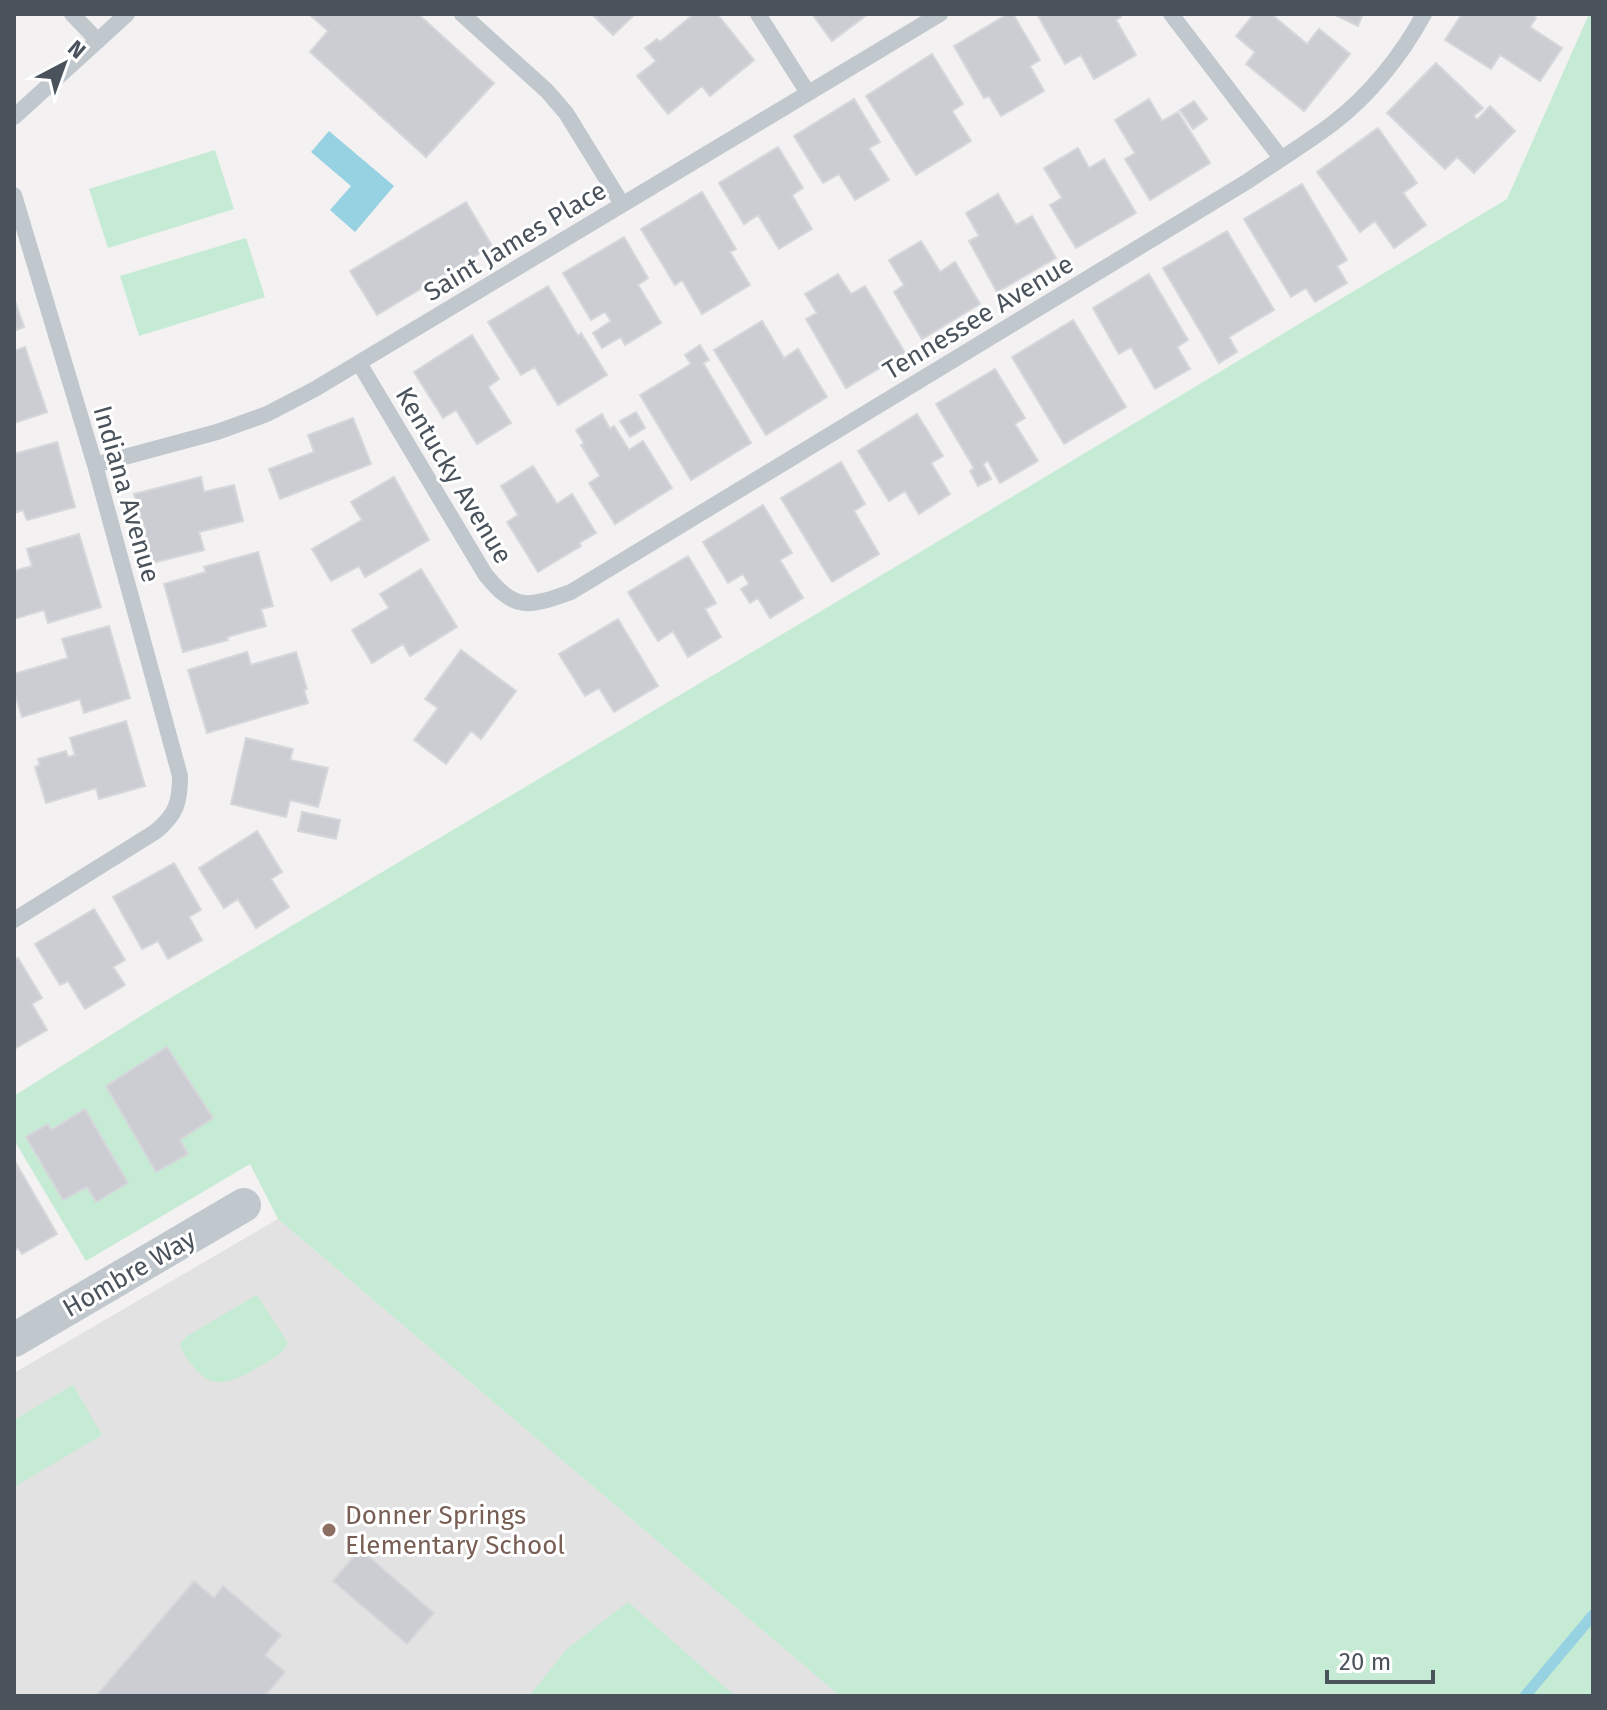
<svg xmlns="http://www.w3.org/2000/svg" width="1607" height="1710" font-family="'Fira Sans',sans-serif">
  <style>
    .education { fill: #e3e2e2 }
    .green { fill: #c5ebd4 }
    .water { fill: #97d2e2 }
    .lines { fill: none; stroke-linecap: round; stroke-linejoin: round }
    .stream { stroke: #97d2e2; stroke-width: 11 }
    .building { fill: #cbcdd2; stroke: #d5d7db; stroke-width: 2 }
    .service { stroke: #c0c7cd; stroke-width: 16 }
    .minor { stroke: #c0c7cd; stroke-width: 34 }
    .education-dot { fill: #8d6e63; stroke: #fff; stroke-width: 3 }
    .labels { text-anchor: middle; stroke-width: 6; stroke-linejoin: round; paint-order: stroke }
    .street-label { font-size: 26px; fill: #4a535c; stroke: #fff }
    .education-label { font-size: 26px; fill: #785e54; stroke: #fff; text-anchor: start }
  </style>
  <rect width="100%" height="100%" fill="#f3f1f1"/>
  <path class="education" d="M278 1219 840 1696H14V1373Z"/>
  <path class="green" d="M1589 14H1593V1696H840L278 1219 250 1164 86 1261 14 1140V1096L157 1006 917 554 1507 199Z
    M215 150 234 209 108 248 89 189Z
    M246 238 265 297 139 336 120 276Z
    M257 1295 288 1343C282 1355 272 1359 260 1366 236 1380 213 1394 193 1366 187 1359 182 1353 180 1344L187 1336Z
    M73 1385 102 1435 14 1487V1420Z
    M628 1602 735 1696H529L567 1649Z"/>
  <path class="water" d="M329 131 394 186 355 232 330 210 351 186 311 152Z"/>
  <g class="lines">
    <path class="stream" d="M1525 1696 1593 1615"/>
  </g>
  <path class="building" d="M309 14H418L494 83 426 157 310 52 328 31Z
    M592 14H635L613 35Z
    M694 14H717L754 60 710 96 702 86 668 114 637 76 656 61 645 48 657 39 660 42Z
    M812 14H868L832 41Z
    M1008 14H1013L1040 60 1030 66 1044 91 1001 116 989 96 984 98 954 46Z
    M1037 14H1119L1121 17 1116 20 1136 55 1094 79 1081 55 1065 64Z
    M1254 14H1271L1307 44 1319 29 1350 54 1304 111 1246 64 1255 52 1236 36Z
    M1333 14H1360L1362 16 1358 26Z
    M1462 14H1531L1536 18 1530 27 1562 48 1540 81 1500 55 1491 69 1445 40Z
    M932 54 963 104 952 111 971 141 916 175 866 96Z
    M1436 63 1483 108 1474 116 1477 120 1490 106 1515 131 1474 173 1457 157 1445 169 1387 113Z
    M854 99 880 142 869 148 889 180 855 200 839 174 823 183 794 136Z
    M1149 99 1162 121 1178 112 1210 163 1150 200 1125 159 1135 153 1115 120Z
    M1194 101 1207 119 1193 129 1180 110Z
    M1378 128 1417 183 1403 193 1426 225 1394 248 1375 221 1360 232 1317 172Z
    M778 147 803 188 792 195 812 229 779 249 758 215 744 224 719 183Z
    M1078 148 1089 168 1104 159 1136 213 1076 248 1050 205 1062 198 1044 168Z
    M1302 184 1347 260 1337 266 1347 283 1315 302 1306 288 1291 297 1244 219Z
    M702 192 736 249 730 252 750 285 702 314 682 280 675 285 641 229Z
    M998 194 1016 225 1032 216 1056 258 997 292 969 241 979 236 966 213Z
    M466 202 492 246 377 315 350 271Z
    M1227 231 1274 310 1229 337 1237 352 1219 363 1163 268Z
    M624 237 648 278 638 285 661 323 625 345 621 337 602 348 593 333 611 321 605 312 591 320 563 273Z
    M921 241 940 272 955 262 980 304 922 339 894 292 904 285 889 260Z
    M838 274 851 294 865 286 905 353 846 388 806 319 817 313 805 294Z
    M1149 274 1188 340 1177 347 1190 369 1155 389 1131 347 1119 354 1093 308Z
    M548 286 578 336 581 333 607 375 558 405 535 367 521 375 488 322Z
    M14 298 24 327 14 331Z
    M1073 320 1126 407 1064 444 1012 357Z
    M762 321 784 358 798 349 827 397 766 435 714 350Z
    M472 335 499 379 488 387 511 423 477 444 456 410 443 418 414 372Z
    M700 345 709 360 703 363 751 443 691 480 640 395 691 364 685 355Z
    M25 347 47 412 14 423V351Z
    M995 369 1025 418 1015 424 1038 461 1000 483 988 461 983 464 991 479 978 486 970 471 974 468 936 404Z
    M636 412 645 428 630 437 620 421Z
    M602 414 610 429 614 426 629 450 643 441 672 488 615 524 589 483 600 476 581 445 584 443 576 430Z
    M917 414 943 456 931 463 950 494 919 514 905 491 889 501 858 451Z
    M353 418 371 464 280 499 269 469 314 452 308 435Z
    M57 442 75 507 27 520 23 510 14 513V454Z
    M841 462 865 504 854 511 879 554 832 582 781 498Z
    M533 466 557 504 572 494 596 533 579 543 581 546 538 572 507 522 518 515 501 486Z
    M201 477 204 492 234 485 243 521 199 532 204 550 152 563 134 494Z
    M394 477 429 540 365 577 359 566 331 581 312 549 362 520 351 502Z
    M763 505 792 553 780 560 803 598 770 618 758 598 750 603 741 589 749 584 743 574 728 583 703 542Z
    M79 534 101 607 48 623 44 610 14 619V571L32 566 27 549Z
    M258 552 273 606 261 609 266 626 227 637 228 640 183 652 164 584 206 572 204 567Z
    M688 556 716 603 705 609 721 637 688 657 673 631 658 641 628 592Z
    M421 569 457 627 410 656 403 644 372 663 352 630 389 608 380 594Z
    M618 619 658 686 614 712 599 688 585 696 559 654Z
    M109 626 130 698 84 713 80 699 22 717 14 691V674L68 658 62 639Z
    M461 650 516 691 481 739 471 731 446 764 414 740 438 708 425 699Z
    M247 652 251 665 296 652 307 689 304 690 308 703 207 733 188 670Z
    M126 721 145 786 99 799 96 788 46 803 35 767 40 765 38 759 66 751 68 757 75 755 70 738Z
    M246 738 293 749 290 760 328 768 318 807 290 800 286 817 231 804Z
    M302 812 340 820 336 839 298 831Z
    M257 831 282 872 271 879 289 907 256 928 238 899 224 908 199 868Z
    M174 863 201 910 189 917 202 940 168 959 158 941 142 949 113 897Z
    M94 909 125 960 113 967 125 985 85 1009 68 981 60 985 35 944Z
    M18 958 42 998 32 1004 47 1030 14 1049V960Z
    M167 1047 213 1118 180 1140 188 1154 156 1172 106 1086Z
    M85 1109 128 1183 96 1202 87 1187 63 1200 26 1137 48 1124 51 1130Z
    M16 1163 57 1234 22 1254 18 1248 14 1251V1164Z
    M360 1549 434 1613 407 1644 333 1581Z
    M194 1581 214 1598 223 1586 281 1635 265 1655 285 1672 265 1696H96Z"/>
  <g class="lines">
    <path class="service" d="M72 14 98 41
      M462 14 547 91 566 113 622 204
      M758 14 808 93
      M1171 14 1281 158
      M14 117 127 14
      M14 195 95 465 180 776C180 803 176 815 155 832L14 920
      M359 363 485 574C515 612 529 607 571 592L1248 181C1276 162 1305 144 1332 124 1369 96 1402 55 1424 14
      M95 465 217 432 267 414 315 389 940 14"/>
    <path class="minor" d="M14 1340 244 1205"/>
  </g>
  <circle class="education-dot" cx="329" cy="1530" r="8"/>
  <g class="labels">
    <g class="street-label">
      <text transform="translate(515 241) rotate(-31)" y="9">Saint James Place</text>
      <text transform="translate(978 317) rotate(-31)" y="9">Tennessee Avenue</text>
      <text transform="translate(454 475) rotate(59)" y="9">Kentucky Avenue</text>
      <text transform="translate(127 494) rotate(74)" y="9">Indiana Avenue</text>
      <text transform="translate(129 1273) rotate(-30)" y="9">Hombre Way</text>
    </g>
    <g class="education-label">
      <text x="345" y="1524">Donner Springs<tspan x="345" dy="30">Elementary School</tspan></text>
    </g>
  </g>
  <rect width="1607" height="1710" fill="none" stroke="#4a535c" stroke-width="32"/>
  <g transform="translate(64 64) rotate(41)" stroke="#ffffff" stroke-width="6" paint-order="stroke">
  <path d="M0-6L14 30L0 20L-14 30Z" fill="#4a535c"/>
  <text y="-12" font-size="22" font-weight="bold" text-anchor="middle" fill="#4a535c">N</text>
  </g>
  <path d="M1327 1670v12h106v-12" fill="none" stroke="#4a535c" stroke-width="4"/>
  <text x="1339" y="1670" font-size="24" fill="#4a535c" stroke="#ffffff" stroke-width="6" paint-order="stroke">20 m</text>
</svg>
